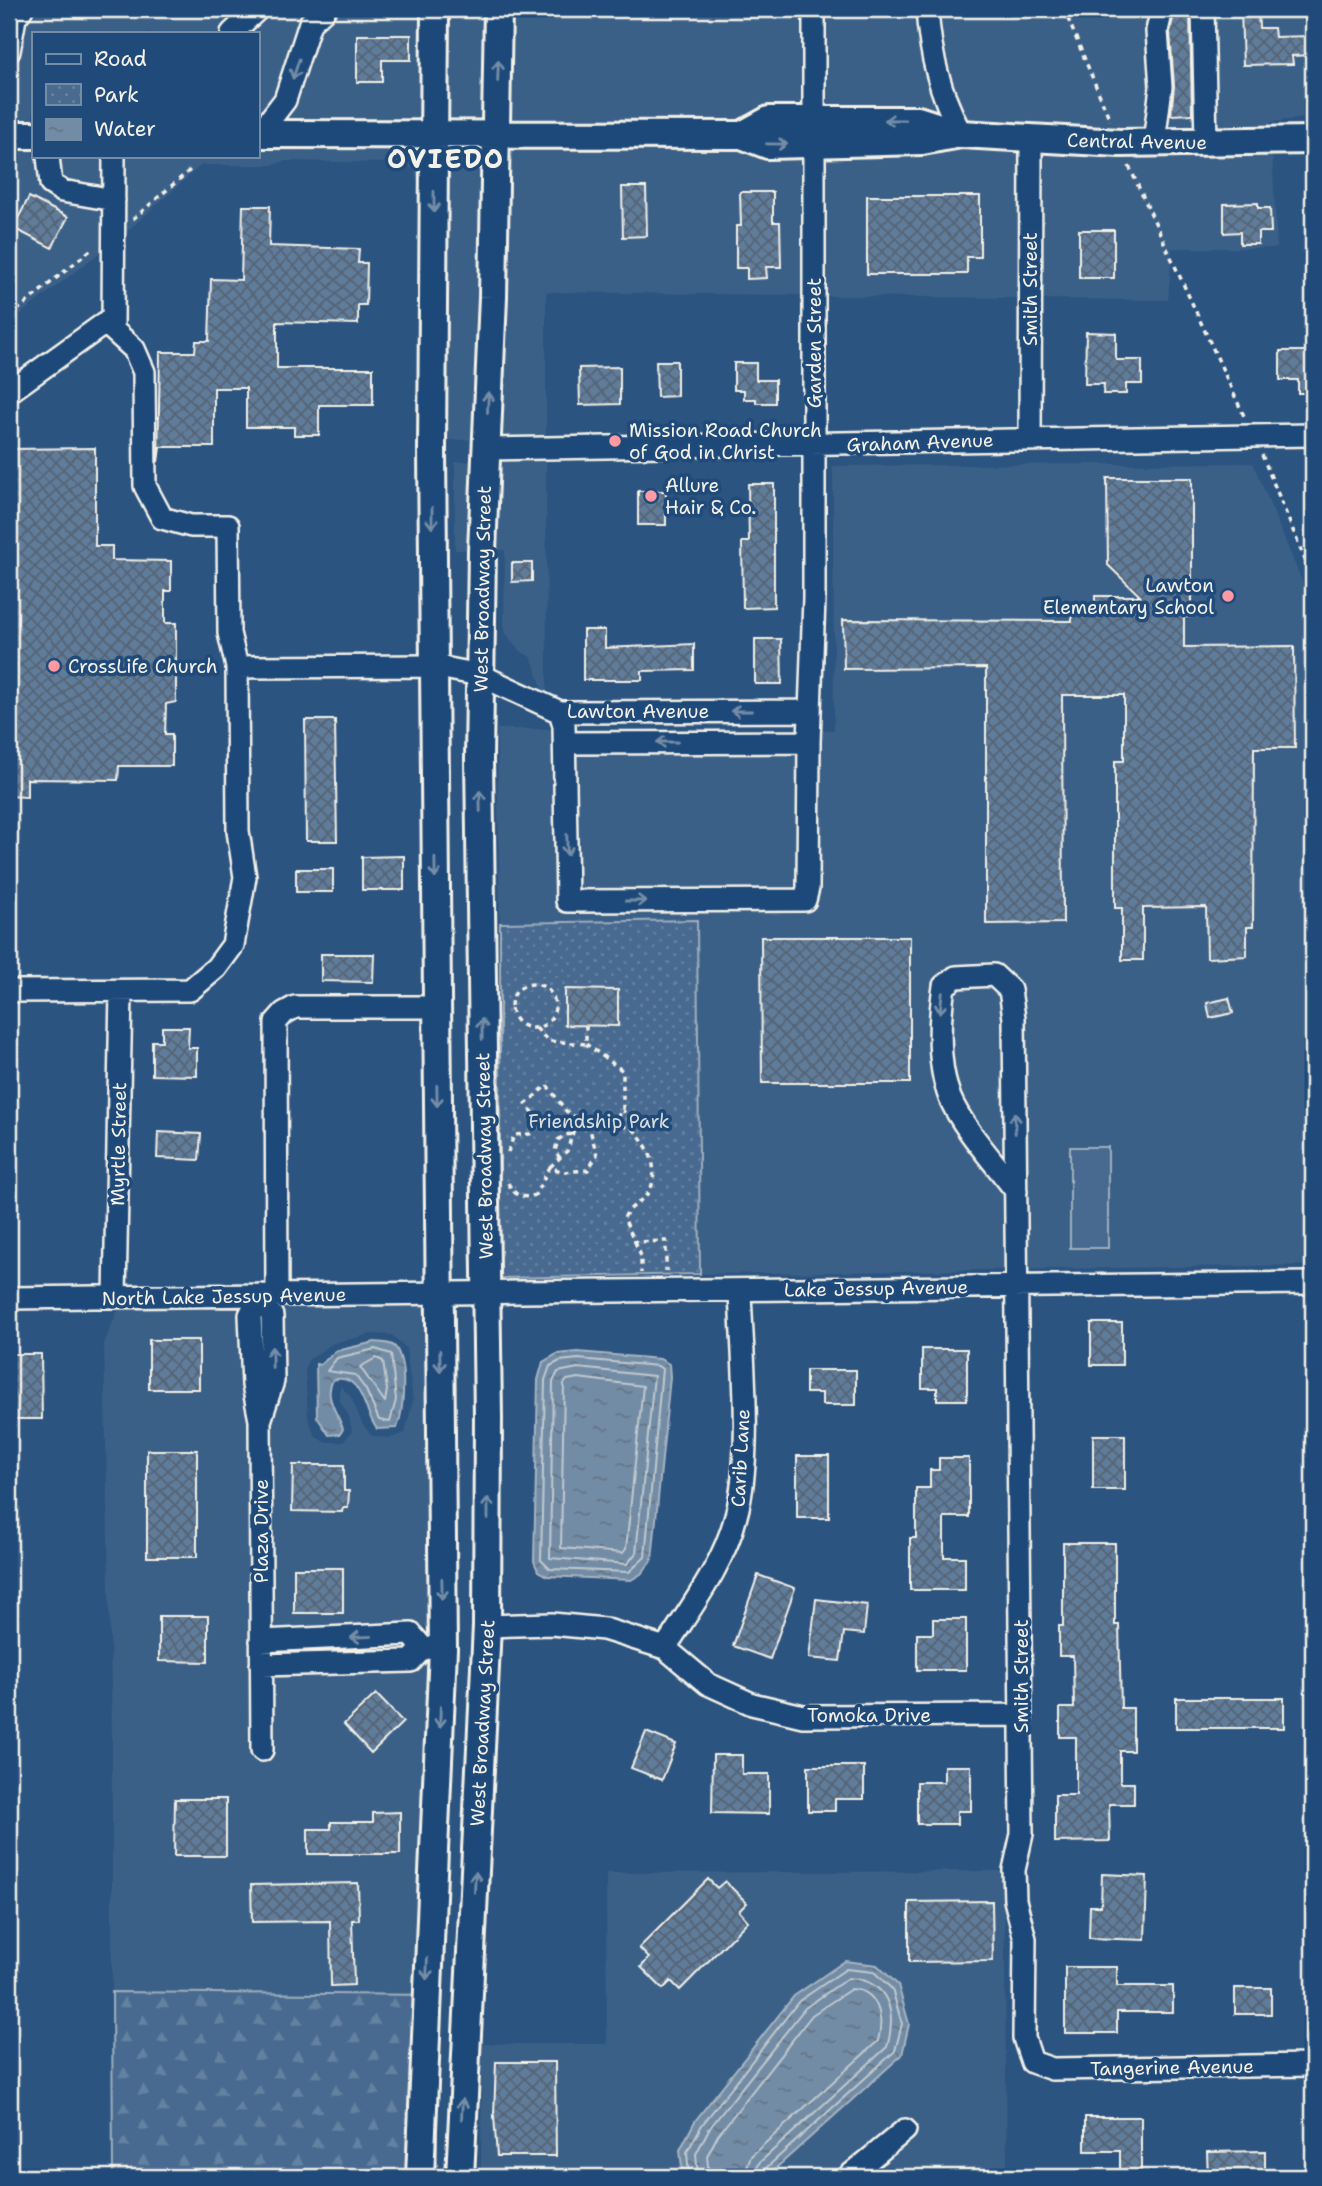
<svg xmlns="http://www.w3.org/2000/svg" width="1322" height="2186" font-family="'Shantell Sans',sans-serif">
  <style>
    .built { fill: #3b6088; fill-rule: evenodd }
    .green { fill: #496b90; stroke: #9eaebc; stroke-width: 2 }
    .forest { fill: url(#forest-firs); stroke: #9eaebc; stroke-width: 2 }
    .park { fill: url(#park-dots); stroke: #9eaebc; stroke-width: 2 }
    .water { fill: url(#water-ripples); stroke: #a7b4c0; stroke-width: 2 }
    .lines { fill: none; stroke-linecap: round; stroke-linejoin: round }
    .shore { stroke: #c0c9ce; stroke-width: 2 }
    .building { fill: url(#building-cross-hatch); stroke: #f4f1e8; stroke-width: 2 }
    .minor-casing { stroke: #f4f1e8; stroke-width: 26 }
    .major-casing { stroke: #f4f1e8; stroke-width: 32 }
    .path { stroke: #f4f1e8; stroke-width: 3.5; stroke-dasharray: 5 5; stroke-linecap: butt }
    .minor { stroke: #1f4a7a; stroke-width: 21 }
    .major { stroke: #1f4a7a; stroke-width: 26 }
    .oneway { stroke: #748da6 }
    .poi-dot { fill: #ff9aa2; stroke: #1f4a7a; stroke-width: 2.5 }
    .labels { text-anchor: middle; stroke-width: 7; stroke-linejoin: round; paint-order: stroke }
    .street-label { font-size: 19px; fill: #f4f1e8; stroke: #1f4a7a }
    .poi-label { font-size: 19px; fill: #f4f1e8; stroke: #1f4a7a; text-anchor: start }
    .park-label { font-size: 19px; fill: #dadddb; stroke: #1f4a7a }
    .district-label { font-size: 26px; font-weight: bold; letter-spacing: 2px; fill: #f4f1e8; stroke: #1f4a7a }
  </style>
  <defs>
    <pattern id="forest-firs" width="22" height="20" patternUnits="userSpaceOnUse" patternTransform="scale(1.75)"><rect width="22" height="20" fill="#496b90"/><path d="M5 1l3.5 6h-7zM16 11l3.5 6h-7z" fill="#6481a0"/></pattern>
    <pattern id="park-dots" width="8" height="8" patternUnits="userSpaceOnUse" patternTransform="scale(1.75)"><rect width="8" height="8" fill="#496b90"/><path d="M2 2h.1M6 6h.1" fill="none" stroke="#6481a0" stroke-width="1.8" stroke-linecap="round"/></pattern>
    <pattern id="water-ripples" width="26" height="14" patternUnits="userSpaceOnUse" patternTransform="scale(1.75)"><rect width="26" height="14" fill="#738ca6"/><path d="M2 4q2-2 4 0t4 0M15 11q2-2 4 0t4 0" fill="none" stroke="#647484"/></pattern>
    <pattern id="building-cross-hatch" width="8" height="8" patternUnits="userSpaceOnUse" patternTransform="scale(1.75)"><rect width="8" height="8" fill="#5e7b9a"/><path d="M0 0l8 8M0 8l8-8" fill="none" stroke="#556474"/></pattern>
  </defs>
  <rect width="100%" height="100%" fill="#2c5481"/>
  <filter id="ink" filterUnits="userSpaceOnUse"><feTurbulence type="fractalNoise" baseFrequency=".0143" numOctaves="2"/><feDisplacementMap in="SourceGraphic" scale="14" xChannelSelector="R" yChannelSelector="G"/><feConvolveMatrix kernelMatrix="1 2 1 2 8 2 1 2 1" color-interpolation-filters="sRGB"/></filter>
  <g filter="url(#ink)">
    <path class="built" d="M9 9H310L300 20 275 96 257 120V33H33V125H9Z
      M339 9H425L423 124 280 125 294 106 320 28Z
      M449 9H803V110L758 111V115L741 124H445Z
      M825 9H1313V117L1271 122V131L1120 134 825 110Z
      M9 144 33 145V156H103V250L9 323Z
      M265 144H423L420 389V189L414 169 396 163 285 161 272 165H201L126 232 125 156H257V145L262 148Z
      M445 144 743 146 803 154V295L546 292V439L443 440Z
      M961 144 1020 148 1019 298 825 296V153Z
      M1042 149 1272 151 1277 248H1172L1168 300 1041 299Z
      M546 458 547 702 532 658 519 650 504 631 505 550H455V462Z
      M1253 463 1313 608V1265L700 1274 697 920 500 923 497 729 834 730 833 466Z
      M428 1303 431 1627 415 1625 272 1631 271 1420 284 1381 283 1316 278 1305ZM372 1334 392 1335 406 1348 413 1401 405 1433 391 1438 372 1436 363 1425 351 1397 340 1386V1401L349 1416 352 1432 343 1442H324L314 1434 308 1418 305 1370 308 1360 333 1343Z
      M243 1305 239 1315 242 1385 249 1427 251 1759H273L272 1675 415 1669 432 1660 437 1995 112 1992V1733L104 1344 119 1307Z
      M1004 1871 1007 2177H481L482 2044H607L606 1873Z"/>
    <path class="green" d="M1070 1147H1108V1248H1070Z"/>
    <path class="forest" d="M112 1992 437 1995V2177H113Z"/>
    <path class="park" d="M697 920 700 1274 500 1278V923Z"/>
    <path class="water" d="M375 1342C382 1343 392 1342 396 1348 407 1365 404 1410 397 1428L377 1429C364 1413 362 1371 333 1380 323 1397 338 1413 343 1429L340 1434 329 1435 317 1417 316 1364 320 1365 336 1351Z
      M578 1352 660 1359 669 1364 670 1377 652 1560 641 1574 631 1580 547 1576 538 1571 534 1561 538 1380 543 1362 557 1354Z
      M845 1961 877 1965 898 1985 909 2024 902 2055 766 2177H683L680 2150 695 2121 794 1996Z"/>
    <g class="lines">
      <path class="shore" d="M375 1349 391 1354 396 1400 390 1422 379 1420 366 1390 355 1375 327 1371 337 1358Z
        M376 1358 383 1361 387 1390 385 1402 360 1367Z
        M578 1359 658 1366 662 1369 645 1557 629 1572 550 1569 541 1560 545 1380 550 1366 560 1361Z
        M578 1368 654 1376 636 1553 627 1564 550 1558 553 1382 558 1372Z
        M578 1378 643 1386 626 1549 623 1553 561 1548 564 1384 567 1380Z
        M689 2177 687 2152 702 2125 799 2001 846 1969 874 1972 892 1989 902 2024 895 2051 765 2169 763 2177
        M698 2177 696 2154 709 2129 805 2008 848 1978C889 1980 897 2012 887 2047L759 2163 754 2177
        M709 2177 707 2156 718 2135 812 2015 851 1989C879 1990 884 2018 878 2041L751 2156 744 2177"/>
    </g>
    <path class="building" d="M1175 9H1190L1192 114 1171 115 1174 86 1170 32Z
      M1241 10H1258L1259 28H1274L1275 37 1310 36V55L1292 56 1293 64 1243 65Z
      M357 35H411V60H382V82H357Z
      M622 187H646L647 236 623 237Z
      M740 192H773V222H780L781 267H766L767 278 747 279V268H736V226H741Z
      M867 196H980V257H967V274H867Z
      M29 197 68 217 52 248 13 228Z
      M1258 203V208H1270L1271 232H1258V244H1240V232L1224 233V204Z
      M243 206H270L269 246 359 249 358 263H367L366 305H358V324L277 322V368H373V405H319V435H294V427H246V388H214V447H160L158 462 160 352H195L196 341H209L211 279 241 280Z
      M1079 230H1114V278H1079Z
      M1086 332 1116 333V360H1142V384H1126V394H1103L1104 384H1085Z
      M1280 351H1313V393H1298V380H1280Z
      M656 361H677V396L657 397Z
      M734 363H756V380H775V403H756V399H744V390H734Z
      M620 367V404L580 405 579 368Z
      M95 448V546H112V560L171 561V591H165V623H176V702L166 704 165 734H172V766H119L118 780 27 779V797L9 796V449Z
      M1107 478H1192V617H1184V647L1294 646 1295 748H1254L1253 927H1247V956L1207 958 1206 907 1143 908V960H1122V908H1115V761H1124V695H1062L1063 923 986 924V668L844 669 843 620 1072 621V610H1077V607H1095V596H1140L1108 565Z
      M748 484H774V607L743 608 742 542H749Z
      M638 491H666V525H638Z
      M512 563H532V581L512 582Z
      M583 630H605V648L694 644V670L642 671V680H583Z
      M755 639H781L782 684H755Z
      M305 720H335L337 841H306Z
      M404 856V890H362V857Z
      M296 869H333V892H296Z
      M761 937H910V1083H762Z
      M321 954H374L373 982 321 981Z
      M565 989 618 990V1026L565 1025Z
      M1229 998 1233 1013 1210 1018 1207 1003Z
      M162 1027H189L188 1048H197V1076L152 1075V1041H162Z
      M158 1132 201 1134 199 1160 157 1158Z
      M1091 1323H1122V1365H1091Z
      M149 1340H199V1389H149Z
      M922 1349H967V1400H937V1388H922Z
      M9 1354H41L42 1419H9Z
      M806 1370H856V1405H822V1393H806Z
      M1093 1435H1125V1490H1093Z
      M147 1450H197V1557H147Z
      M797 1456H829V1518H797Z
      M939 1458H969V1517H944V1557H965V1590H910V1538H916V1488H930V1470H939Z
      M293 1465H344V1491H349L348 1508H343L342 1512 292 1511Z
      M1063 1543H1115V1625H1119L1121 1708H1133V1751H1120V1783H1134V1804H1109L1110 1841 1055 1842V1795H1076V1737H1060V1708H1074L1073 1656H1059V1626H1063Z
      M294 1568H343V1613H294Z
      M758 1575 795 1588 770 1659 733 1646Z
      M816 1599 867 1605 864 1634 844 1632 840 1661 809 1658Z
      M159 1616H208V1662L159 1661Z
      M933 1619H966V1670H917V1634H933Z
      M376 1694 403 1722 371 1753 344 1724Z
      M1176 1698H1284V1728H1176Z
      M646 1732 676 1744 662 1780 631 1768Z
      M713 1755H742V1774H769V1814L712 1813Z
      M808 1766H864V1799H835V1811H808Z
      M944 1766H971V1811H957V1824H917V1782H944Z
      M175 1799H226V1856H174Z
      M400 1812V1854H308V1829H331V1822H373V1813Z
      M1102 1874 1147 1876 1145 1940 1089 1938 1090 1906H1101Z
      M708 1879 717 1888 725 1881 747 1903 739 1911 748 1921 680 1990 671 1981 663 1989 641 1967 649 1958 639 1948Z
      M358 1883 359 1920H352L354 1985 331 1986 330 1921 252 1922 251 1885Z
      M992 1901 993 1961 909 1962V1902Z
      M1065 1967H1117V1986H1173V2012H1117V2033H1065Z
      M1235 1988H1271V2014H1235Z
      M496 2062H555L556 2156H497L494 2116Z
      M1085 2117H1141V2171H1120V2151H1085Z
      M1265 2151V2177H1208L1207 2152Z"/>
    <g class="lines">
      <g class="minor-casing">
        <path id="minor" d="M814 9V120
          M927 9C930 55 940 93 961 134
          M1203 9 1206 142
          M232 33 258 9
          M9 51 15 18 22 9
          M259 134 285 100 310 23 325 9
          M1154 143 1161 87 1157 31 1162 9
          M48 156 51 184 62 191 114 200
          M114 156 113 330 134 349 144 372 145 486 162 518 191 526H228L229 633 237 667
          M9 392 112 318
          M1030 439 1031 139
          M485 449 1313 435
          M560 712 564 725 567 901 805 900 808 888 809 742 814 598V144
          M565 743 809 742
          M9 991 190 990 216 968 233 945 245 877 238 831 237 667 433 666 480 675 560 712 810 711
          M1016 1191C996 1164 963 1129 950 1098 937 1064 939 1021 944 986L956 977 994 975 1010 990 1014 1018 1022 1834 1014 1870 1015 1900 1025 1939 1024 2038 1032 2062 1052 2069 1313 2065
          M260 1295 250 1315 253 1385 260 1420 262 1750
          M260 1295 272 1316 273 1381 261 1418
          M277 1295 276 1022 284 1013 295 1007H436
          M115 1297 121 992
          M9 1298 1313 1283
          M487 1626 552 1624 604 1629 665 1648 708 1684 752 1704 803 1716 1021 1715
          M261 1641 411 1634 423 1648 443 1649
          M665 1648C691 1607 724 1564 736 1516 753 1455 742 1355 740 1291
          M261 1665 411 1661 423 1648
          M848 2177 905 2130"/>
      </g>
      <g class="major-casing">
        <path id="major" d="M257 134 742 135 768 145 922 141 961 134 1120 143 1313 140
          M9 135H33
          M742 135 769 120H918L958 133
          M420 2177C426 2001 436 1825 443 1649L432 450 435 9
          M460 2177 487 1626 488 1418 479 759 482 551 493 297 498 9"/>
      </g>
      <path class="path" d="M1064 9 1110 120
        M1129 166 1244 416
        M133 219 190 170
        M9 317 93 248
        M1262 455 1313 579
        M511 1006a22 22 0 1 1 44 0a22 22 0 1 1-44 0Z
        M536 1028 548 1041 586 1044V1026
        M612 1123 633 1129 623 1110
        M633 1129C648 1144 660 1168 650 1190 644 1201 629 1206 624 1218L635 1242 666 1241V1271
        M508 1152 514 1135 530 1134 537 1127 538 1118 526 1104 547 1085 566 1111 589 1126 612 1123 623 1110V1071L586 1044
        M560 1158 555 1151 558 1140 565 1135 574 1134
        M550 1167 567 1151 575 1126 579 1122
        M508 1183C515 1196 522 1199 535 1195L550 1167 563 1172 588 1170 597 1155 589 1126
        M635 1242 641 1256V1273"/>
      <use href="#minor" class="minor"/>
      <use href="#major" class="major"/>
    </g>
    <defs><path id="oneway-shaft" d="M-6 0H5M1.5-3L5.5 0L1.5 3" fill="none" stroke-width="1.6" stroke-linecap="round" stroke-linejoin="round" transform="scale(1.75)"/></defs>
    <g class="oneway">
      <use href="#oneway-shaft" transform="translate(296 69) rotate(108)"/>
      <use href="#oneway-shaft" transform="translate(498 71) rotate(-88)"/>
      <use href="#oneway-shaft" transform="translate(895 120) rotate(180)"/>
      <use href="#oneway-shaft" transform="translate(777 144) rotate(1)"/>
      <use href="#oneway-shaft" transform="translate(434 202) rotate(90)"/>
      <use href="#oneway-shaft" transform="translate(488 402) rotate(-87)"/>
      <use href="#oneway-shaft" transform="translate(432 518) rotate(90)"/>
      <use href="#oneway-shaft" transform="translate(741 711) rotate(180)"/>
      <use href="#oneway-shaft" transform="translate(667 742) rotate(180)"/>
      <use href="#oneway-shaft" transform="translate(480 801) rotate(-91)"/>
      <use href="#oneway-shaft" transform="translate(567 845) rotate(89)"/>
      <use href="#oneway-shaft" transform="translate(435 868) rotate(89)"/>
      <use href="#oneway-shaft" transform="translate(636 901)"/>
      <use href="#oneway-shaft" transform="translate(941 1003) rotate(97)"/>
      <use href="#oneway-shaft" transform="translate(482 1029) rotate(-91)"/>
      <use href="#oneway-shaft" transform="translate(437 1096) rotate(89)"/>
      <use href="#oneway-shaft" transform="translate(1015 1123) rotate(-91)"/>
      <use href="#oneway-shaft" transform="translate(272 1357) rotate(-91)"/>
      <use href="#oneway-shaft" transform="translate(440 1361) rotate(89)"/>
      <use href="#oneway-shaft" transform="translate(488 1508) rotate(-90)"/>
      <use href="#oneway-shaft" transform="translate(442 1589) rotate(89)"/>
      <use href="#oneway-shaft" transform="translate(361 1637) rotate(177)"/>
      <use href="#oneway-shaft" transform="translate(440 1717) rotate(92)"/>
      <use href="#oneway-shaft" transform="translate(475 1882) rotate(-87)"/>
      <use href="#oneway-shaft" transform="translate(427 1969) rotate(92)"/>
      <use href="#oneway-shaft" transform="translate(462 2109) rotate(-87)"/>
    </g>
  </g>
  <g class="poi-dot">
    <circle cx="615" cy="441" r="7"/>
    <circle cx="651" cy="496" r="7"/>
    <circle cx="1228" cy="596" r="7"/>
    <circle cx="54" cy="666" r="7"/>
  </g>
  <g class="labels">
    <g class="street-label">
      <text transform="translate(1137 141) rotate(1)" y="7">Central Avenue</text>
      <text transform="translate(1030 289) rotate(-90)" y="7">Smith Street</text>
      <text transform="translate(814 343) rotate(-90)" y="7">Garden Street</text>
      <text transform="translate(920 442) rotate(-2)" y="7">Graham Avenue</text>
      <text transform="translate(482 589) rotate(-89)" y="7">West Broadway Street</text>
      <text x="638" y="718">Lawton Avenue</text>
      <text transform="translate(118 1144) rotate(-89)" y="7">Myrtle Street</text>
      <text transform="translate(484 1156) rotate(-91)" y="7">West Broadway Street</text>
      <text transform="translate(876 1288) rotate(-1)" y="7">Lake Jessup Avenue</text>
      <text transform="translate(224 1296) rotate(-1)" y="7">North Lake Jessup Avenue</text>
      <text transform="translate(740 1458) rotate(-87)" y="7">Carib Lane</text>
      <text transform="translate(261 1531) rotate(-90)" y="7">Plaza Drive</text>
      <text transform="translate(1021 1676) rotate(-90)" y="7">Smith Street</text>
      <text x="869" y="1722">Tomoka Drive</text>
      <text transform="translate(482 1723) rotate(-87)" y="7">West Broadway Street</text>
      <text transform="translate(1172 2067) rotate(-1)" y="7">Tangerine Avenue</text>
    </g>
    <g class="poi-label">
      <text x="629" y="437">Mission Road Church<tspan x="629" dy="22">of God in Christ</tspan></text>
      <text x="665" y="492">Allure<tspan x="665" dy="22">Hair &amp; Co.</tspan></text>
      <text x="1214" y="592" text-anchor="end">Lawton<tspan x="1214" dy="22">Elementary School</tspan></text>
      <text x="68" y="673">CrossLife Church</text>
    </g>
    <g class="park-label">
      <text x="599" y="1128">Friendship Park</text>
    </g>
    <g class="district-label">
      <text x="446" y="168">OVIEDO</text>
    </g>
  </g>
  <rect width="1322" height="2186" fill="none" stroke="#1f4a7a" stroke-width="35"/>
  <rect x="18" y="18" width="1287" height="2151" fill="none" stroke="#f4f1e8" stroke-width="2.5" filter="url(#ink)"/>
  <rect x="32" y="32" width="228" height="126" fill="#1f4a7a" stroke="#748da6" stroke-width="2"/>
  <rect x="46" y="54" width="35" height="10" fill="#1f4a7a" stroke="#748da6" stroke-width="2"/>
  <text x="94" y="66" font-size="21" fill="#f4f1e8">Road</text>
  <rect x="46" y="84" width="35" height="21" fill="url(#park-dots)" stroke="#748da6" stroke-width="2"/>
  <text x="94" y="102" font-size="21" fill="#f4f1e8">Park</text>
  <rect x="46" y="119" width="35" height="21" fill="url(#water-ripples)" stroke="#748da6" stroke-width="2"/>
  <text x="94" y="136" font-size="21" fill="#f4f1e8">Water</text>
</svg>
